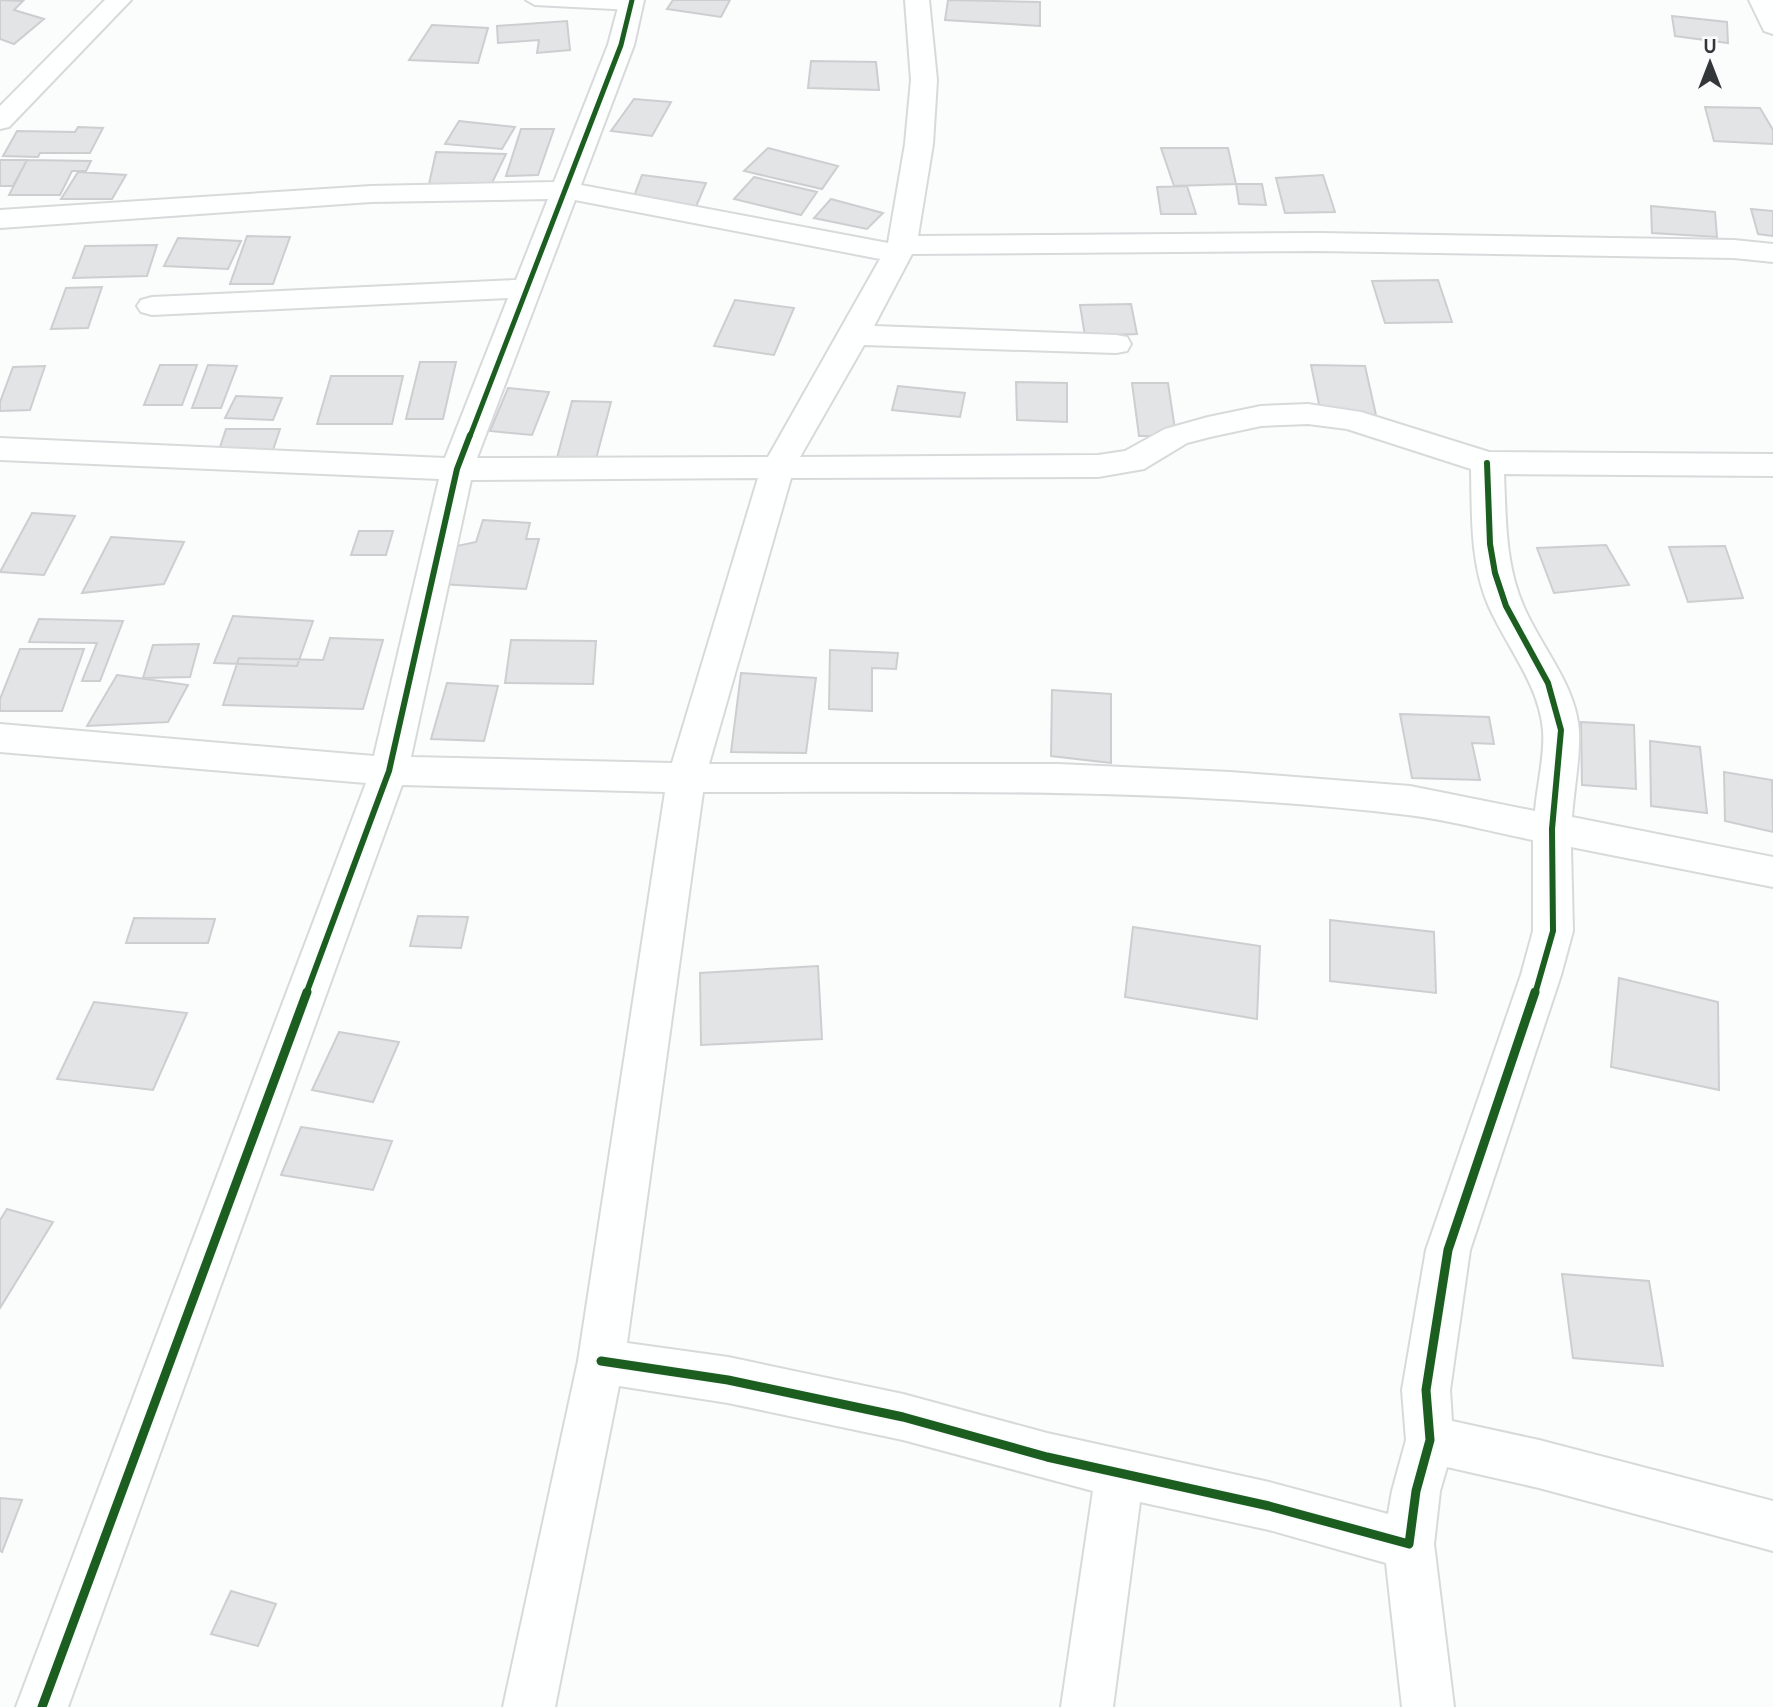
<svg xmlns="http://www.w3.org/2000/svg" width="1773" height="1707" font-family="'DM Sans',sans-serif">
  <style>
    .building { fill: #e2e4e5; stroke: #ccced0; stroke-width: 2 }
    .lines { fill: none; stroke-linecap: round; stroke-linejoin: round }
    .lane-casing { stroke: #d7d9db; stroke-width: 4 }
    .street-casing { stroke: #d7d9db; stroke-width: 4 }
    .lane { fill: #feffff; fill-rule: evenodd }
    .street { fill: #feffff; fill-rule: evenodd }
    .cycleway-far2-casing { stroke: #fafcfd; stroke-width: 9 }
    .cycleway-far1-casing { stroke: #fafcfd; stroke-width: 10 }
    .cycleway-casing { stroke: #fafcfd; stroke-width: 13 }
    .cycleway-far2 { stroke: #1b5e20; stroke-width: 5 }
    .cycleway-far1 { stroke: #1b5e20; stroke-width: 6 }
    .cycleway { stroke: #1b5e20; stroke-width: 9 }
  </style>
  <rect width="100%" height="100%" fill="#fbfcfc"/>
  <path class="building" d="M0 0 23 1 14 10 44 19 14 44 0 39Z
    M673 0H730L721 17 667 9Z
    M948 0 1040 2V26L945 20Z
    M1672 16 1727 22 1728 43 1675 36Z
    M567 21 570 50 537 53 539 40 498 43 497 26Z
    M432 25 488 28 478 63 409 60Z
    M811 61 876 62 879 90 808 88Z
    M634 99 671 102 652 136 611 131Z
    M1705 107 1760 108 1773 130V144L1714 141Z
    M459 121 515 127 502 149 445 144Z
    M78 127 103 128 90 153H40L38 157 3 156 17 131 75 132Z
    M521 129H554L538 175 506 176Z
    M768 148 838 166 822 189 744 171Z
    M1161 148H1228L1236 184 1174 186Z
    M436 152 506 154 490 187 429 184Z
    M0 160H27L13 186H0Z
    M27 160 91 161 86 171H72L60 195H9Z
    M78 172 126 175 112 199H61Z
    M642 175 706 183 695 209 633 199Z
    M1323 175 1335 212 1285 213 1276 178Z
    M754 177 817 192 801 215 734 199Z
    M1236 184H1262L1266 205 1239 204Z
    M1187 186 1196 214H1161L1157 187Z
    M831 199 883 213 867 229 814 218Z
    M1651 206 1715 212 1717 237 1652 233Z
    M1751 209 1773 211V236L1758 234Z
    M247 236 290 237 273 284H230Z
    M178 238 241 241 228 269 164 266Z
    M157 245 147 276 73 278 85 246Z
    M1438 280 1452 322 1385 323 1372 281Z
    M102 287 88 328 51 329 66 288Z
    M735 300 794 308 774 355 714 346Z
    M1131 304 1137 334 1085 336 1080 305Z
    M420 362H456L443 419H406Z
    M160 365H197L182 405H144Z
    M208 365 237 366 221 408H192Z
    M1311 365 1365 366 1376 415 1321 414Z
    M45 366 30 410 0 411V402L13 367Z
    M331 376H403L392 424H317Z
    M1016 382 1067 383V422L1017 420Z
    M1132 383H1168L1176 436H1139Z
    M898 386 965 393 960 417 892 410Z
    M508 388 549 392 532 435 490 431Z
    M236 396 282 398 273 420 225 418Z
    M572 401 611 402 596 459 557 458Z
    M226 429H280L272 453H218Z
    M32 513 75 516 44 575 0 572Z
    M483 520 530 523 526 539H539L526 589 440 584 452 547 476 542Z
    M359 531H393L386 555H351Z
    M111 537 184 542 164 584 82 593Z
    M1606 545 1629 585 1554 593 1537 548Z
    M1725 546 1743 598 1688 602 1669 547Z
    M233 616 313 621 297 666 214 663Z
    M39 619 123 621 100 681H82L97 643 29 642Z
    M330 638 383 640 363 709 223 705 239 658 323 660Z
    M511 640 596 641 593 684 505 683Z
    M199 644 190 677 143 678 153 645Z
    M20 649H84L62 711H0V699Z
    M830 650 898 653 896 669 872 668V711L829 709Z
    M741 673 816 678 806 753 731 752Z
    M117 675 188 685 168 722 87 726Z
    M447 683 498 686 484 741 431 739Z
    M1052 690 1111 694V763L1051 756Z
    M1400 714 1489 717 1494 744 1472 743 1480 780 1412 778Z
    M1581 722 1634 725 1636 789 1582 785Z
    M1650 741 1700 747 1707 813 1651 806Z
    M1724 772 1772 780 1773 832 1725 821Z
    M418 916 468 917 461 948 410 946Z
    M134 918 215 919 208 943H126Z
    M1330 920 1434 932 1436 993 1330 981Z
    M1133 927 1260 946 1257 1019 1125 997Z
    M818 966 822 1039 701 1045 700 973Z
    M1619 978 1718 1002 1719 1090 1611 1067Z
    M94 1002 187 1013 153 1090 57 1079Z
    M339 1032 399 1042 373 1102 312 1090Z
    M301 1127 392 1141 373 1190 281 1175Z
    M7 1209 53 1222 0 1308V1220Z
    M1562 1274 1649 1281 1663 1366 1573 1358Z
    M0 1498 22 1500 2 1552 0 1551Z
    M231 1591 276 1604 258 1646 211 1634Z"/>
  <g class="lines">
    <g class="lane-casing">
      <path id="lane" d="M526 0H635L642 5 633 10 535 5Z"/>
    </g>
    <g class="street-casing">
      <path id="street" d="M105 0H131L9 127 0 129V106Z
        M620 0H644L634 45 581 185 888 243 905 144 911 80 905 0H929L937 80 933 144 918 236 1319 233 1734 240 1773 244V262L1734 258 1319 251 912 254 874 326 1116 335 1127 337 1131 344 1127 351 1116 353 864 345 800 457 1098 455 1125 451 1165 429 1208 417 1261 406 1308 404 1361 412 1489 452 1773 454V476L1504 474C1506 519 1505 563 1523 605 1540 646 1577 686 1579 732 1580 759 1574 789 1572 817L1773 857V887L1571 847 1573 931 1561 975 1470 1250 1450 1390 1452 1421 1539 1440 1773 1501V1551L1539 1488 1447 1467 1440 1491 1434 1544 1454 1707H1402L1386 1563 1269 1530 1140 1502 1113 1707H1061L1093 1491 903 1440 728 1403 619 1386 555 1707H503L578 1361 665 792 402 785 68 1707H16L366 783 0 752V724L374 756 439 479 0 460V438L445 458 508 298 152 315 141 312 137 306 141 300 152 297 516 280 548 199 371 202 0 228V210L371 186 554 182 608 45ZM575 200 880 259 768 457 477 458ZM1308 424 1347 429 1471 469C1472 515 1470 564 1489 607 1507 647 1539 685 1543 730 1545 756 1537 785 1535 811L1410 786 1230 772 1058 764H709L791 478 1098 477 1144 469 1187 443 1210 437 1261 426ZM758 478 672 763 411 757 471 480ZM703 792C938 792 1174 787 1408 815 1450 820 1492 832 1533 840V931L1521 975 1426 1250 1402 1390 1406 1440 1392 1491 1388 1514 1269 1482 1047 1433 903 1394 728 1357 627 1343Z
        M1749 0H1773V34L1764 31Z"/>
    </g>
    <use href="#lane" class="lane"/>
    <use href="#street" class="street"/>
    <g class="cycleway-far2-casing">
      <path id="cycleway-far2" d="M470 436 621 45 632 0"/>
    </g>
    <g class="cycleway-far1-casing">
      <path id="cycleway-far1" d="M1487 463 1490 544 1495 573 1506 606 1548 683 1561 730 1552 829 1553 931 1535 994
        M306 994 389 771 457 469 470 435"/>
    </g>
    <g class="cycleway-casing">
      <path id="cycleway" d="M601 1361 728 1380 903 1417 1047 1457 1269 1506 1409 1544 1416 1491 1430 1440 1426 1390 1448 1250 1535 992
        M42 1707 307 992"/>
    </g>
    <use href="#cycleway-far2" class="cycleway-far2"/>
    <use href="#cycleway-far1" class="cycleway-far1"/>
    <use href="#cycleway" class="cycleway"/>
  </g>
  <g transform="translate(1710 63)" stroke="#fafcfd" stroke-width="5" paint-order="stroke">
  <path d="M0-5L12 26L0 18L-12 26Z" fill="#34373a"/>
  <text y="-10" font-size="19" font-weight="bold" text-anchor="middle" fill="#34373a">U</text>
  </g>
</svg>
